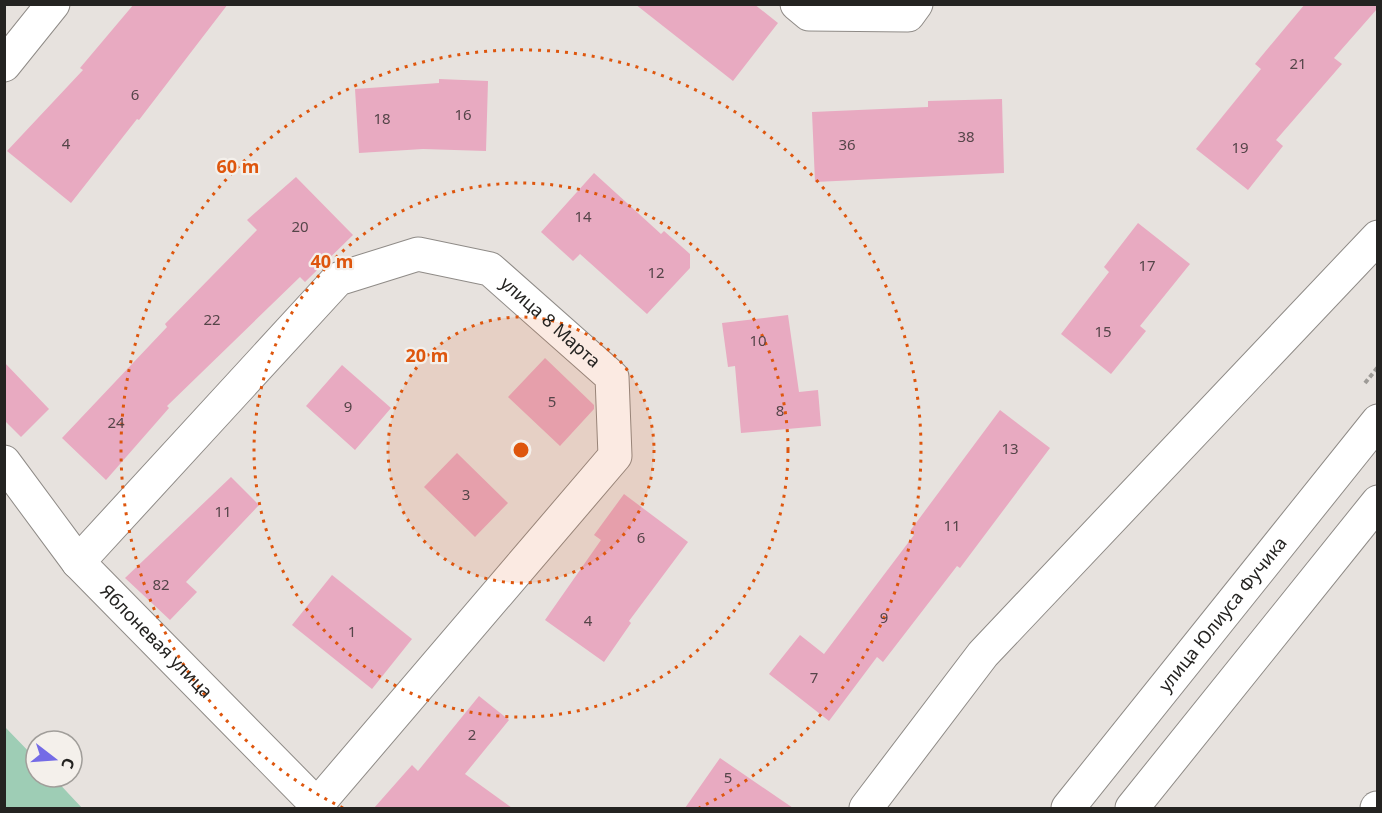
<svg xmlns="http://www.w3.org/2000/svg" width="1382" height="813" font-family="'Noto Sans',sans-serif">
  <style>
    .green { fill: #9ecdb5 }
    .building { fill: #e8aac1 }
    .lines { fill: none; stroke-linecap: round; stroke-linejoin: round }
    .minor-casing { stroke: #8f8b87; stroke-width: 35 }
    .major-casing { stroke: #8f8b87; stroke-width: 35 }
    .path { stroke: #9e9b97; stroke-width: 4; stroke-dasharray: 4.5 3; stroke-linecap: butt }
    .minor { stroke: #fff; stroke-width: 33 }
    .major { stroke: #fff; stroke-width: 33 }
    .ring { fill: none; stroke: #de560d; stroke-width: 3; stroke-dasharray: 3 6 }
    .labels { text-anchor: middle; stroke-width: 4.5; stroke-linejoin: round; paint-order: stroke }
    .number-label { font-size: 15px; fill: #554549 }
    .street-label { font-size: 18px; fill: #242321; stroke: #f4f0eb }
    .centre { fill: #de560d; stroke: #f4f0eb; stroke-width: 3 }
    .ring-label { font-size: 18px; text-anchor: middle; font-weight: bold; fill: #de560d; stroke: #f4f0eb; stroke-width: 4.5; stroke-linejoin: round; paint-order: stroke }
  </style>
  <rect width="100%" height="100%" fill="#e7e2de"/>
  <path class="green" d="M4 726 36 759V777H53L82 808H5Z"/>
  <path class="building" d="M134 4H228L139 120 137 119 71 203 7 151 83 70 80 68Z
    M635 4H754L778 23 733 81Z
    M1305 4H1377V9L1334 58 1342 64 1276 140 1283 146 1248 190 1196 149 1261 69 1255 64Z
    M439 79 488 81 486 151 423 149 359 153 355 89 439 83Z
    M1002 99 1004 173 815 182 812 112 928 107V101Z
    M594 173 661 234 664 231 690 254V268L647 314 580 254 573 261 541 232Z
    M296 177 353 235 305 282 300 277 167 406 169 408 106 480 62 438 167 327 165 324 257 230 247 220Z
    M1138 223 1190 264 1140 326 1146 331 1111 374 1061 334 1109 272 1104 267Z
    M788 315 799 392 818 390 821 426 741 433 735 366 728 367 722 323Z
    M545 358 594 405V409L560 446 508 397Z
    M4 362 49 409 21 437 4 420Z
    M342 365 391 408 355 450 306 406Z
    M1000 410 1050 448 960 568 957 566 883 662 877 657 829 721 769 674 800 635 824 654 914 535 910 531Z
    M457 453 508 503 475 537 424 487Z
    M231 477 259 505 186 582 197 592 170 620 125 578Z
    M624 494 688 542 629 621 631 623 604 662 545 620 601 540 594 535Z
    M332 575 412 639 372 689 292 625Z
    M479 696 509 720 465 774 512 808H374L412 765 418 771Z
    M720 758 793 808H685Z"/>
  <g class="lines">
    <g class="minor-casing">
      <g id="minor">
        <path d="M797 4 809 14 908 15 916 4"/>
        <path d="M4 65 53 4"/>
        <path id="s1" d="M4 462 78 562 320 808"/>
        <path id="s2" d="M78 562 338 279 418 254 490 269 612 377 615 456 316 806"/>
        <path d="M866 808 983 654 1378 237"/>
        <path d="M1377 808H1378"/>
      </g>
    </g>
    <g class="major-casing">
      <g id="major">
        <path id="s3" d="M1068 808 1378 421"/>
        <path d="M1132 808 1378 502"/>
      </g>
    </g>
    <path class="path" d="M1365 383 1378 367"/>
    <use href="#minor" class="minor"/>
    <use href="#major" class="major"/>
  </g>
  <circle cx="521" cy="450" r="133" fill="#de560d" fill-opacity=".12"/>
  <g class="ring">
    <circle cx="521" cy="450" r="133"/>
    <circle cx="521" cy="450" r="267"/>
    <path d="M343 808A400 400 0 1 1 699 808"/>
  </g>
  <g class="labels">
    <g class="number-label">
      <text x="1298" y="69">21</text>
      <text x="135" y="100">6</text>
      <text x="463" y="120">16</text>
      <text x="382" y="124">18</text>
      <text x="966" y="142">38</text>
      <text x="66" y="149">4</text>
      <text x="847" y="150">36</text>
      <text x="1240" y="153">19</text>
      <text x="583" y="222">14</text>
      <text x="300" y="232">20</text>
      <text x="1147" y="271">17</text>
      <text x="656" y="278">12</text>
      <text x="212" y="325">22</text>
      <text x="1103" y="337">15</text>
      <text x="758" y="346">10</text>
      <text x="552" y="407">5</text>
      <text x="348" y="412">9</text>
      <text x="780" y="416">8</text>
      <text x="116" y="428">24</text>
      <text x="1010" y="454">13</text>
      <text x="466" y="500">3</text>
      <text x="223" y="517">11</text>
      <text x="952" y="531">11</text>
      <text x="641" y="543">6</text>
      <text x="161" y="590">82</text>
      <text x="884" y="623">9</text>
      <text x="588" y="626">4</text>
      <text x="352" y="637">1</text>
      <text x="814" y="683">7</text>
      <text x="472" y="740">2</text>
      <text x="728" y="783">5</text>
    </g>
    <g class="street-label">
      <text dy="6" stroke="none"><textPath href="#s2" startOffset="622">улица 8 Марта</textPath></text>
      <text dy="6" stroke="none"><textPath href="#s3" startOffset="248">улица Юлиуса Фучика</textPath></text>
      <text dy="6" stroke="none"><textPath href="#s1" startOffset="236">Яблоневая улица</textPath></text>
    </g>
  </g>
  <circle cx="521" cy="450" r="9" class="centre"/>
  <g class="ring-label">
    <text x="238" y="173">60 m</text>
    <text x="332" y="268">40 m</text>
    <text x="427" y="362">20 m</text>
  </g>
  <rect width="1382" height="813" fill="none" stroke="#242321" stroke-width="12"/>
  <g transform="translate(54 759) rotate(107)"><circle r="28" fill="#f4f0eb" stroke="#a19e9a" stroke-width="1.5"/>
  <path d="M0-4.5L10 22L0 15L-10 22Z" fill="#746be6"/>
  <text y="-9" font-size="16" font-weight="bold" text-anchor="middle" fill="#242321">С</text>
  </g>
</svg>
